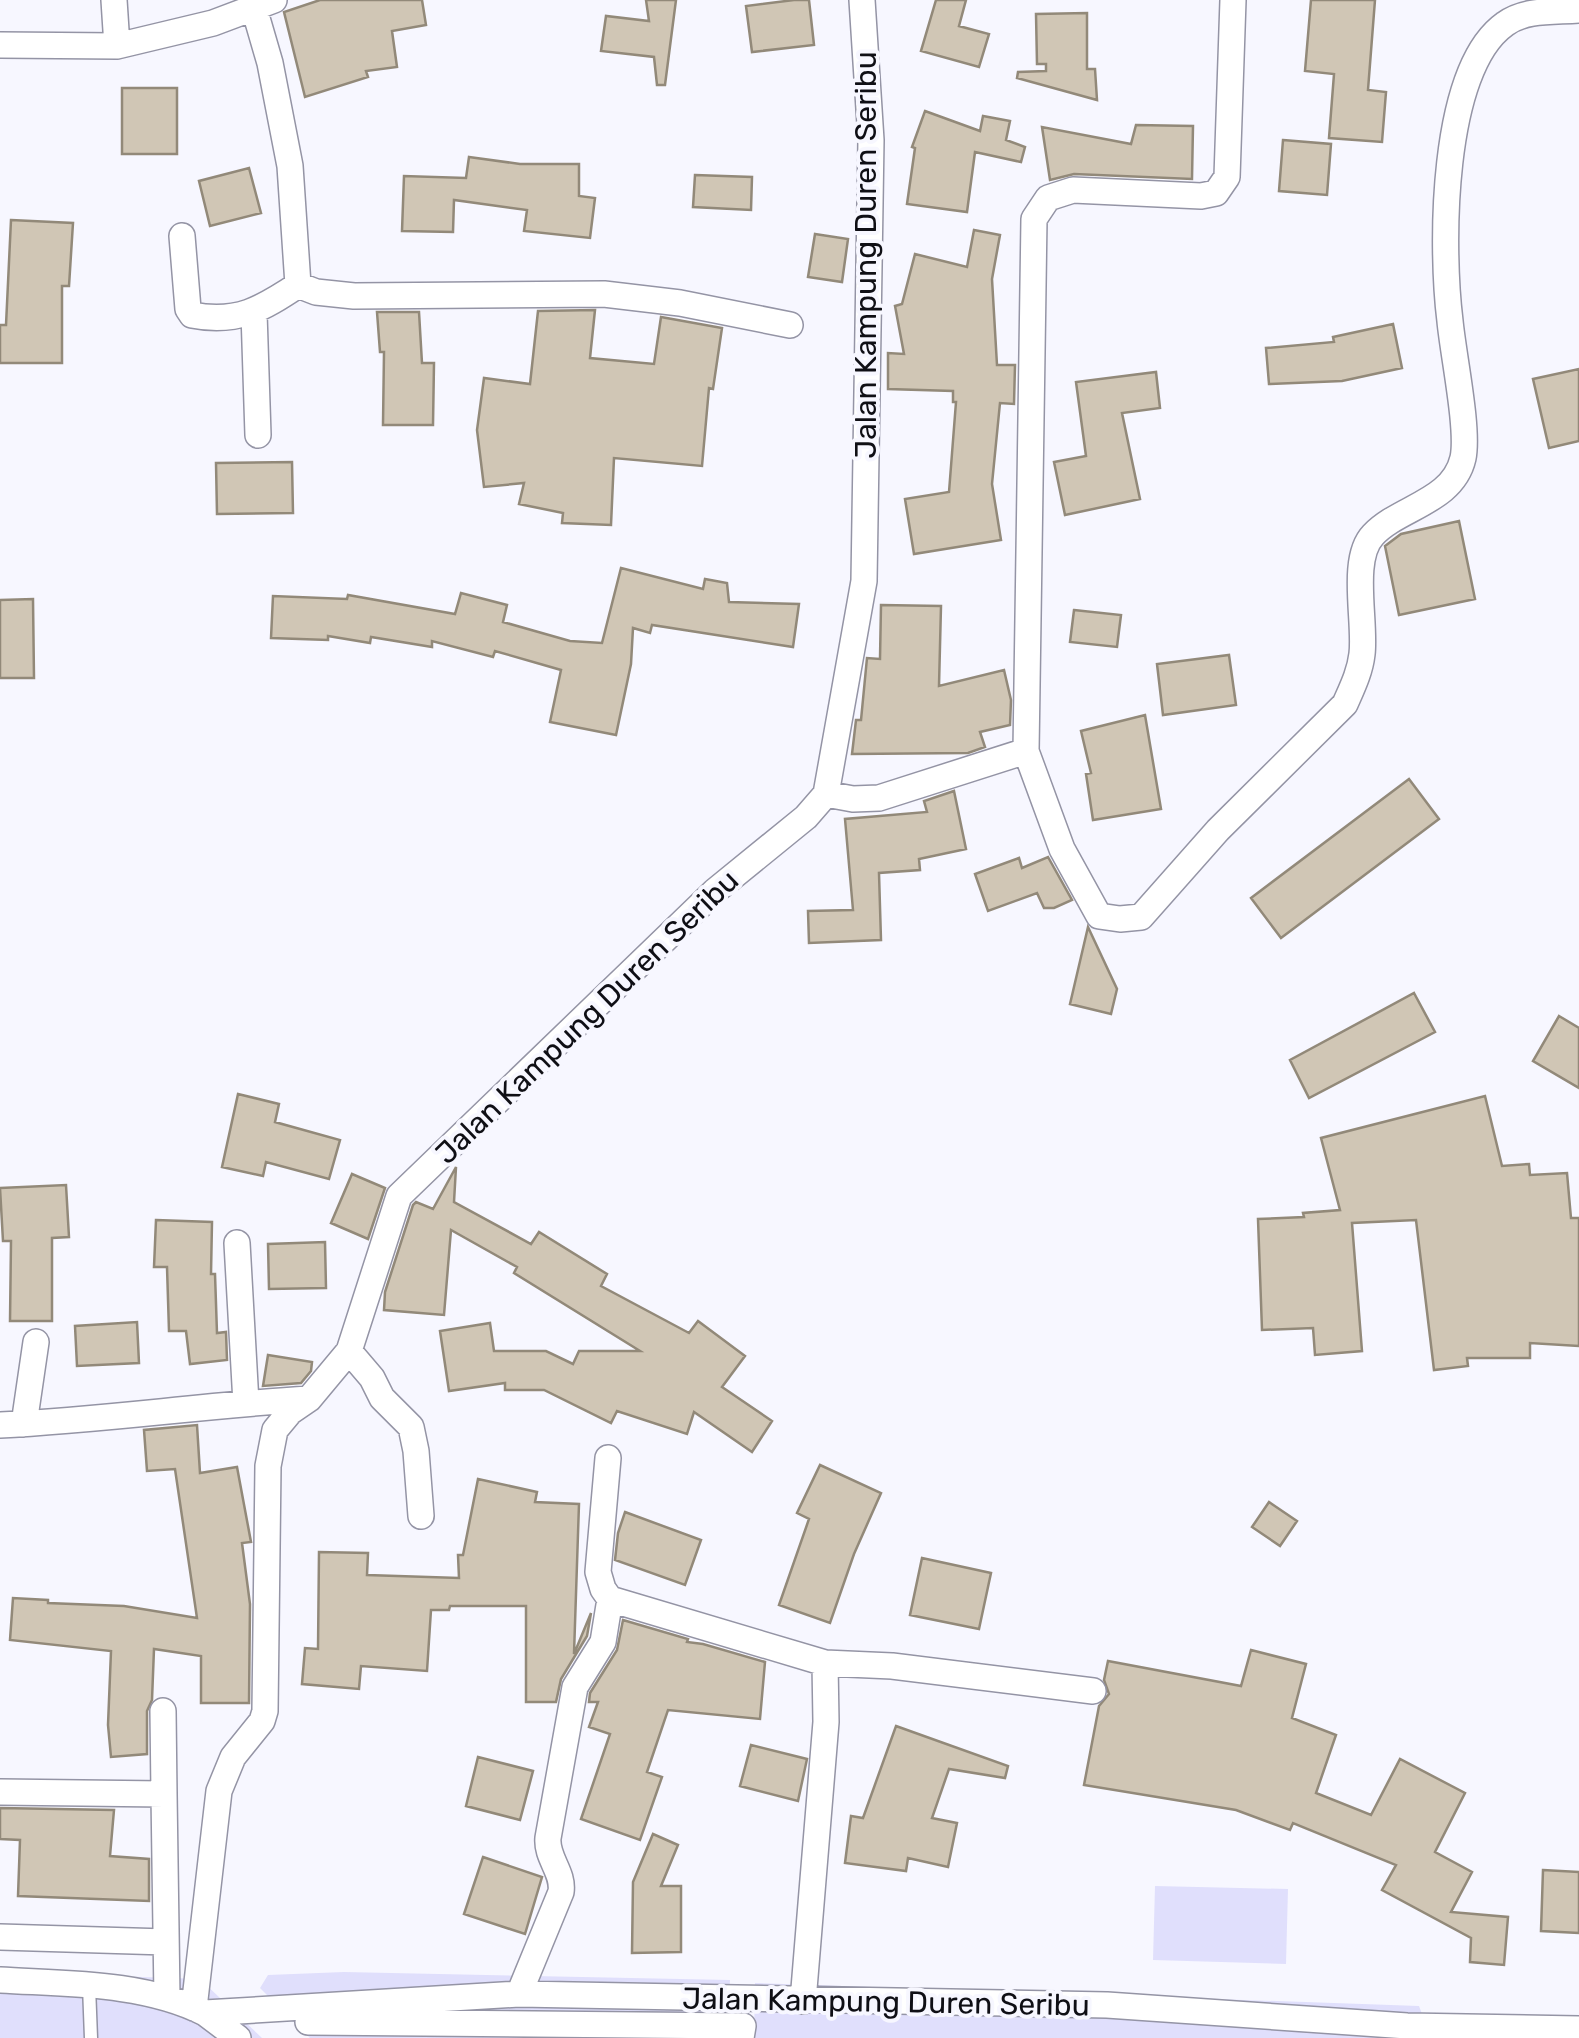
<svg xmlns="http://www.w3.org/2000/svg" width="1579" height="2038" font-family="Rubik,sans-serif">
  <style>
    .green { fill: #e0dffc }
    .building { fill: #d0c6b5; stroke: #928979; stroke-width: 2.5 }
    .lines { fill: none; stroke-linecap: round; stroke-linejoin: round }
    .lane-casing { stroke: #9494a5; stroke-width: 15 }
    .street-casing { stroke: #9494a5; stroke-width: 28 }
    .lane { stroke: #fff; stroke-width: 12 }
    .street { stroke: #fff; stroke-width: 25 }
    .labels { text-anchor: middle; stroke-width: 8; stroke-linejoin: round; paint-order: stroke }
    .street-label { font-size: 30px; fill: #0f0f15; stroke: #f7f7ff }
  </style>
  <rect width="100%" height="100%" fill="#f7f7ff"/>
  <path class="green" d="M1155 1886 1288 1889 1286 1964 1153 1960Z
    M0 1972 200 1979 262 2038H0Z
    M344 1972 730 1980 727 2038H310L260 1988 268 1975Z
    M755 1983 1419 2006 1431 2038H754Z"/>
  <path class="building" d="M320 0H422L426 25 392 31 397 67 366 71 368 77 305 97 284 12Z
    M646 0H676L665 85H657L654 57 601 51 606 16 649 21Z
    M794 0H809L814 45 752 52 746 6Z
    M936 0H966L959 26 989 34 979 67 921 51Z
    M1311 0H1375L1368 90 1386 92 1382 142 1329 138 1334 74 1305 71Z
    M1087 13V69H1095L1097 100 1017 78 1018 72 1046 71V64H1037L1036 14Z
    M122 88H177V154H122Z
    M925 111 980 131 983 116 1010 121 1006 140 1025 147 1021 162 975 152 967 212 907 204 915 148 912 147Z
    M1136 125 1193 126 1192 179 1074 174 1050 180 1042 127 1131 144Z
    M1283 140 1331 144 1327 195 1279 191Z
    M469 157 520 164H579V196L595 198 590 238 524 231 527 210 454 200 453 232 402 231 404 176 466 178Z
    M249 168 261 213 210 226 199 181Z
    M695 175 752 177 751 210 693 207Z
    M11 220 73 223 69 286H62V363H0V325H6Z
    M974 230 1000 235 992 279 997 365H1015L1014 404 1000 403 992 484 1001 540 914 554 905 499 949 492 956 402H953V391L888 389V353L904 354 895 306 902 304 915 254 967 267Z
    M815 234 848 239 842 282 808 277Z
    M595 310 590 358 654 364 661 317 722 328 713 389 709 388 702 466 614 458 611 525 562 523 563 513 519 504 524 483 484 487 477 430 484 378 530 384 538 311Z
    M377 312H419L422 363H434L433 425H383L384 352H380Z
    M1393 324 1402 368 1342 381 1269 384 1266 348 1334 342 1333 337Z
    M1579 369V441L1549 448 1533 379Z
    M1156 372 1160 408 1122 413 1140 499 1065 515 1054 462 1086 456 1076 382Z
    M292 462 293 513 217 514 216 463Z
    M1459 521 1475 599 1399 615 1385 546 1401 534Z
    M621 568 703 589 705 579 727 583 729 602 799 604 793 647 652 625 650 633 633 628 631 664 616 735 550 722 561 670 495 651 493 657 432 641V647L371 637 370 643 328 636V640L271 638 273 596 347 599 348 595 455 614 461 593 507 605 503 622 570 641 602 643Z
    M33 599 34 678H0V600Z
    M881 605 941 606 939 686 1004 670 1011 700 1010 725 980 732 985 747 968 753 852 754 856 720H861L867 658 880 659Z
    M1074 610 1121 615 1117 647 1070 642Z
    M1229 655 1236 705 1163 715 1157 664Z
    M1145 715 1161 809 1093 820 1086 774 1091 773 1081 731Z
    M1409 779 1439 819 1281 938 1251 898Z
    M954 791 966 849 919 859 920 870 879 873 881 940 809 943 808 911 853 910 845 819 927 812 924 801Z
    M1048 857 1072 900 1054 908H1044L1037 893 988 911 975 874 1019 858 1022 868Z
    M1088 927 1117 989 1111 1014 1070 1004Z
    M1414 993 1435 1032 1309 1098 1290 1060Z
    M1559 1016 1579 1028V1088L1533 1061Z
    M238 1094 279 1104 275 1122 340 1140 329 1179 266 1162 263 1176 222 1167Z
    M1485 1096 1502 1166 1529 1164 1530 1175 1567 1173 1571 1218H1579V1346L1530 1343V1358H1467L1468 1366 1434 1370 1416 1220 1352 1223 1362 1351 1315 1355 1313 1328 1262 1330 1258 1219 1304 1217 1303 1213 1340 1210 1321 1138Z
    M456 1167 454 1202 531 1244 539 1232 607 1274 601 1286 689 1333 698 1321 745 1356 722 1387 772 1421 752 1452 694 1412 687 1434 617 1411 611 1423 544 1390H505V1383L449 1391 440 1331 490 1323 494 1351H546L573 1364 579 1351H640L514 1273 517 1267 451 1230 444 1315 384 1310 385 1292 413 1205 416 1202 433 1209Z
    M352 1174 385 1188 368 1239 331 1223Z
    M66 1185 69 1237 52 1238V1321H10L11 1241H3L0 1188Z
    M156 1220 212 1222 211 1274H215L217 1333 226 1332 227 1360 190 1364 186 1331H169L167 1267H154Z
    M325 1242 326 1288 269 1289 268 1244Z
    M137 1322 139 1363 77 1366 75 1326Z
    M268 1355 312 1362 311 1371 301 1383 263 1386Z
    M197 1425 200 1473 237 1467 251 1542 242 1543 250 1604 249 1703H201V1656L154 1649 152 1700 147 1711V1754L111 1757 108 1725 111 1651 10 1640 13 1598 48 1600V1603L124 1606 197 1618 175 1469 147 1471 144 1430Z
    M820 1465 881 1493 854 1554 830 1623 779 1605 809 1519 797 1513Z
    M478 1479 537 1492 535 1502 579 1504 574 1654 591 1613 587 1636 561 1679 556 1702H526V1606H450L449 1610H431L427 1671 361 1666 359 1689 302 1684 305 1648 318 1649 319 1552 368 1553 367 1575 459 1578 458 1555H463Z
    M1269 1502 1297 1521 1280 1546 1252 1527Z
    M625 1512 701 1540 685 1585 615 1560 618 1533Z
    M922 1558 991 1573 979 1629 910 1615Z
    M623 1620 688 1639 687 1642 703 1644 765 1662 760 1719 668 1710 647 1772 662 1777 640 1840 581 1819 610 1734 589 1727 598 1702H589L590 1693 617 1650Z
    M1251 1650 1306 1664 1292 1718 1336 1735 1316 1793 1371 1815 1400 1759 1465 1793 1435 1852 1472 1872 1451 1912 1508 1917 1504 1965 1470 1962 1471 1938 1382 1890 1396 1865 1293 1823 1290 1830 1236 1810 1084 1785 1099 1706 1109 1694 1104 1680 1108 1661 1241 1686Z
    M896 1726 1008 1766 1005 1778 949 1769 932 1818 957 1823 948 1867 908 1858 906 1871 845 1863 851 1816 863 1818Z
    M751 1745 807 1759 798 1801 740 1786Z
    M478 1757 533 1771 520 1820 466 1806Z
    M0 1808 114 1810 110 1856 149 1859V1901L18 1896 20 1840 0 1839Z
    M653 1834 678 1845 661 1886H681V1952L632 1953 633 1882Z
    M483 1857 542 1877 525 1934 464 1914Z
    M1543 1870 1579 1872V1933L1541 1931Z"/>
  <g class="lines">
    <g class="lane-casing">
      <path id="lane" d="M89 1986 91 2038"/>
    </g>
    <g class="street-casing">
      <path id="street" d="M114 0 117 46
        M1233 0 1227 177 1216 193 1201 196 1073 190 1048 198 1034 219 1026 751 1062 849 1099 916 1120 919 1141 917 1218 830 1345 704C1352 688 1360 672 1362 654 1366 622 1350 559 1373 535 1399 507 1453 502 1463 458 1469 429 1453 354 1450 321 1441 249 1440 70 1505 24 1525 9 1555 12 1579 10
        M254 8 270 63 290 166 298 285 316 292 354 296 604 294 680 303 790 325
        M0 45 117 46 213 23 274 0
        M182 236 188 309 192 315C237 324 262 309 298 285
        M254 313 258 435
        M826 794 853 799 879 798 1026 751
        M237 1243 246 1403
        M349 1351 372 1378 382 1398 411 1427 416 1451 421 1516
        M24 1424 36 1342
        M0 1425C103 1420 206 1405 309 1399
        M608 1458 598 1572 603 1589 610 1599 825 1663 826 1722 803 2001
        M825 1663 892 1666 1093 1691
        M163 1711 164 1794
        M0 1792 164 1794 167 1998
        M0 1937 166 1942
        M0 1980C67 1984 144 1982 205 2013L519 1994 1107 2005 1407 2026 1579 2029
        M519 1994 561 1892C564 1872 546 1858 548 1838L575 1687 603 1642 610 1599
        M194 2008 219 1791 233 1757 262 1721 265 1711 268 1466 275 1430 290 1412 309 1399 349 1351 399 1196 715 891 806 817 826 794 864 581 871 140 862 0
        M205 2013 238 2038
        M308 2022 743 2026 741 2038"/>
    </g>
    <use href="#lane" class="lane"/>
    <use href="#street" class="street"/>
  </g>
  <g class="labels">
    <g class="street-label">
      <text transform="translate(866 255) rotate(-90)" y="10">Jalan Kampung Duren Seribu</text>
      <text transform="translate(587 1017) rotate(-44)" y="10">Jalan Kampung Duren Seribu</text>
      <text transform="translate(886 2002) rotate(1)" y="10">Jalan Kampung Duren Seribu</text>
    </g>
  </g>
</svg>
